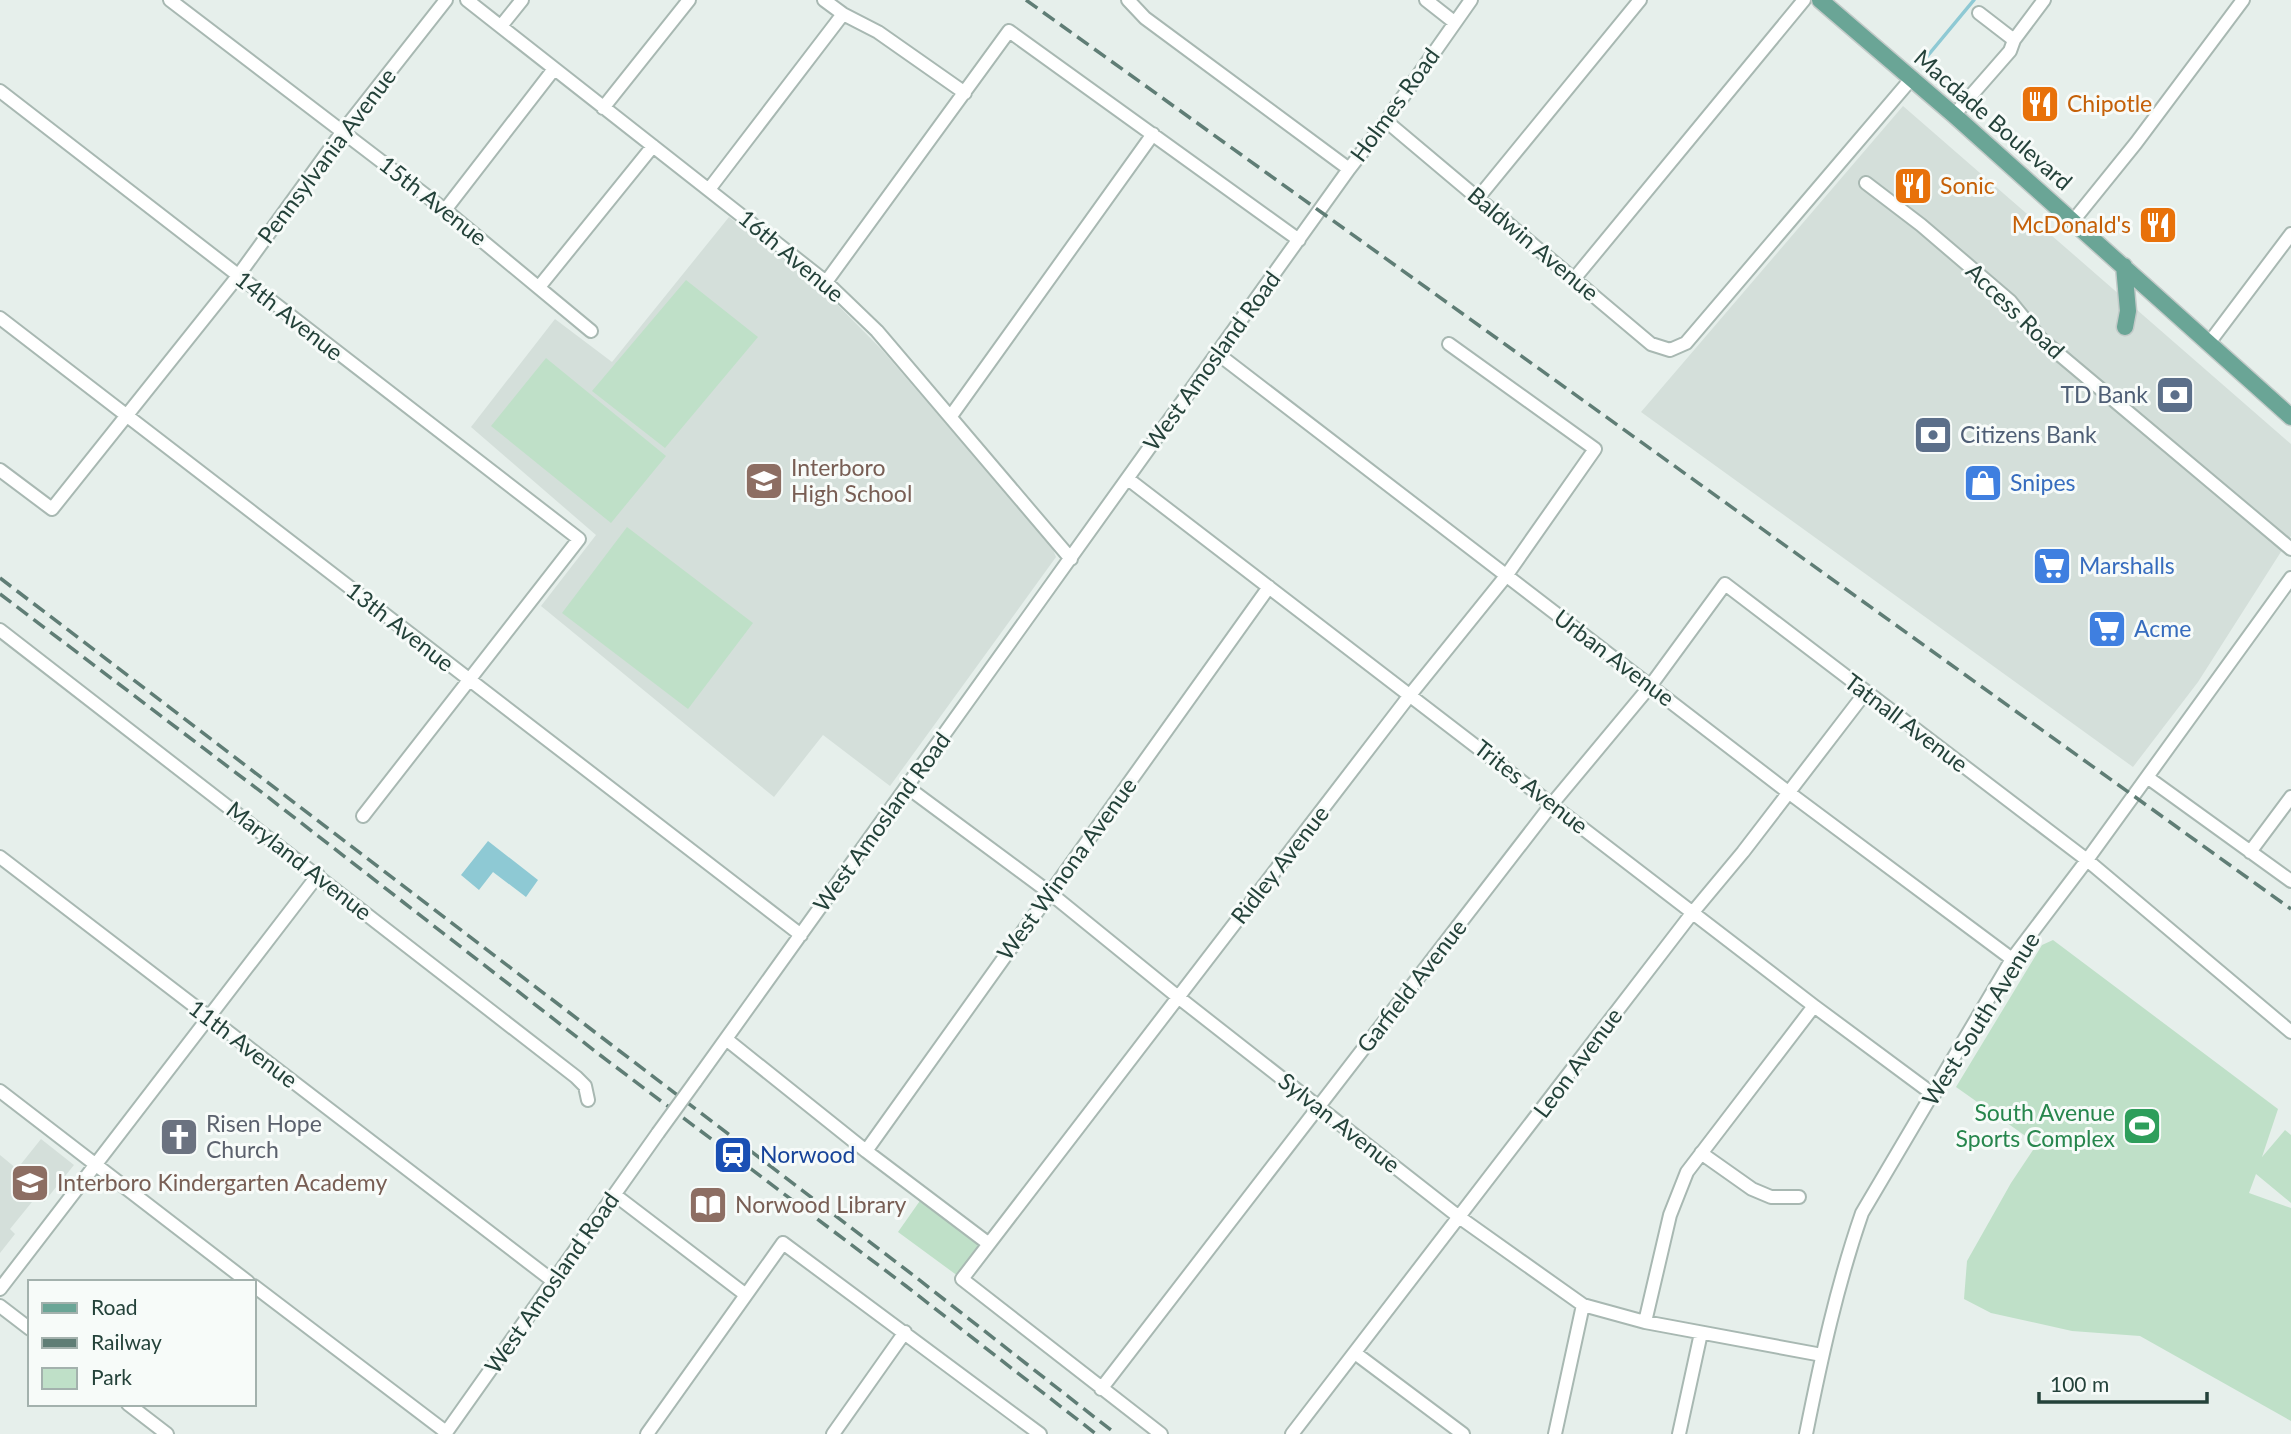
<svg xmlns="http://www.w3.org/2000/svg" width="2291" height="1434" font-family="Lato,sans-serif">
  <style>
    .built { fill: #d4dfda }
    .green { fill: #bfe0c8 }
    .water { fill: #8ec9d4 }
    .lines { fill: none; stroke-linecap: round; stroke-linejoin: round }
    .stream { stroke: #8ec9d4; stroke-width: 3.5 }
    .minor-casing { stroke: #a8b8b2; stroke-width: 16 }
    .major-casing { stroke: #c2cac8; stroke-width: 19 }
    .minor { stroke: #fff; stroke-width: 12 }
    .major { stroke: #6aa596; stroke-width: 16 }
    .rail { stroke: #5f7d75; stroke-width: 3.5; stroke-dasharray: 14 7; stroke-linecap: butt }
    .minor-bridge-casing { stroke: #a8b8b2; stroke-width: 16; stroke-linecap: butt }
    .minor-bridge { stroke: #fff; stroke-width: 12 }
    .labels { text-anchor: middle; stroke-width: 6; stroke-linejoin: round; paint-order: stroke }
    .food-label { font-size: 23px; fill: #c56008; stroke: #f7fbf9; text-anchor: start }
    .street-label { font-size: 23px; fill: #24423a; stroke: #f7fbf9 }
    .service-label { font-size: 23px; fill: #4e5e75; stroke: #f7fbf9; text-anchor: end }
    .education-label { font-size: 23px; fill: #785e54; stroke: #f7fbf9; text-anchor: start }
    .shop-label { font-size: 23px; fill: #366cbe; stroke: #f7fbf9; text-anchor: start }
    .leisure-label { font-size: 23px; fill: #27864d; stroke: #f7fbf9; text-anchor: end }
    .worship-label { font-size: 23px; fill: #5b616d; stroke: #f7fbf9; text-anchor: start }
    .transit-label { font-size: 23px; fill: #164399; stroke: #f7fbf9; text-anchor: start }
  </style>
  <rect width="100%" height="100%" fill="#e6efeb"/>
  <path class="built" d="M1903 106 2291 444V536L2198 682 2133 767 1641 412Z
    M729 217 820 287 883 351 1052 547 1056 557 890 786 823 735 774 797 541 606 596 535 471 427 555 319 612 362Z
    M41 1139 74 1165 44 1202 36 1197 10 1229 15 1234 0 1253V1155L17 1169Z"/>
  <path class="green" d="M686 280 758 337 665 448 592 391Z
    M546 358 666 456 611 523 491 426Z
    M627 527 753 623 688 709 562 613Z
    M2053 940 2278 1109 2262 1157 2285 1130 2291 1135V1203L2256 1174 2249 1193 2291 1208V1421L2140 1336 2072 1331 1991 1313 1964 1299 1967 1261 2011 1183 2037 1144 1956 1087 2042 945Z
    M924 1195 989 1244 962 1279 898 1232Z"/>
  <path class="water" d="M488 841 538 880 526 897 493 872 479 890 461 875Z"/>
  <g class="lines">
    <path class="stream" d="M1925 71V59L1974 0"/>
    <g class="minor-casing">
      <path id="minor" d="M170 0 445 210 591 331
        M467 0 826 282 877 331 1071 559
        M824 0 843 14 878 32 965 93
        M1128 0 1145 18 1349 169
        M1426 0 1454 22
        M1979 13 2014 40
        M501 26 522 0
        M0 91 579 539 363 816
        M603 108 689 0
        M1954 115 2010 51 2014 40 2044 0
        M1386 121 1651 344 1670 350 1686 343 1912 78
        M1866 183 1921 225 2010 301 2041 339 2291 549
        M710 188 843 14
        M1478 198 1640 0
        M445 210 554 69
        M2073 221 2136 143 2243 0
        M1574 279 1804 0
        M826 282 1009 31 1299 240
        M539 287 653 146
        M0 318 801 935
        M2209 343 2291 234
        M1218 354 1788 792 2012 959
        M951 416 1153 134
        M0 470 52 509 238 276 343 131 446 0
        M1128 479 1814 1006 1934 1095
        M0 630 576 1077 585 1086 588 1100
        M2147 777 2291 881
        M907 787 1050 893 1178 997 1459 1217 1583 1305 1645 1322 1822 1355
        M2250 852 2291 797
        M0 857 553 1281
        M726 1039 866 1151 989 1244
        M695 1082 1349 169 1386 121 1471 0
        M0 1091 248 1282
        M866 1151 1269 587
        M1701 1153 1752 1189 1771 1197H1799
        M615 1195 746 1295
        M254 1286 446 1432
        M0 1289 318 875
        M0 1306 30 1329
        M1645 1322 1670 1215 1687 1172 1814 1006
        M1355 1353 1463 1434
        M1101 1389 1552 804 1651 685 1725 584 2087 860 2291 1032
        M128 1404 167 1434
        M445 1434 658 1133
        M647 1434 783 1243 1040 1434
        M833 1434 905 1332
        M1161 1434 962 1279 1410 695 1506 576 1595 449 1449 344
        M1292 1434 1693 912 1743 852 1865 693
        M1555 1434 1583 1305
        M1679 1434 1701 1333
        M1806 1434C1821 1359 1837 1285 1862 1213L2012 959 2087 860 2291 578"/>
    </g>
    <g class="major-casing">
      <path id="major" d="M1820 0 1954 115 2291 417
        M2124 266 2128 311 2125 327"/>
    </g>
    <use href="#minor" class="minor"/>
    <use href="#major" class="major"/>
    <path class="rail" d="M1026 0 2291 909
      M0 578 913 1275 1116 1434
      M0 594 264 794 600 1055 906 1286 1096 1434"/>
    <g class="minor-bridge-casing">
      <path id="minor-bridge" d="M658 1133 695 1082"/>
    </g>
    <use href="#minor-bridge" class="minor-bridge"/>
  </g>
  <defs>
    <g id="restaurant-square" transform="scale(2.0125)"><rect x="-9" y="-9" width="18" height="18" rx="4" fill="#e8710a" stroke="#f7fbf9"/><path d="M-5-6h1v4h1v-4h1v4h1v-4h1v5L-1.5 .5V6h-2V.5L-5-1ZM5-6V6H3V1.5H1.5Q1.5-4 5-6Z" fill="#fff"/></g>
    <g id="bank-square" transform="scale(2.0125)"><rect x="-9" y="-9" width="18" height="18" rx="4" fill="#5c6f8a" stroke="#f7fbf9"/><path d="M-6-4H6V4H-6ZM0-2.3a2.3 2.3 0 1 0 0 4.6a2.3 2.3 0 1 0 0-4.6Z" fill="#fff"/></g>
    <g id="school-square" transform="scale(2.0125)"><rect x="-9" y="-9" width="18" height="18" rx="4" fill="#8d6e63" stroke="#f7fbf9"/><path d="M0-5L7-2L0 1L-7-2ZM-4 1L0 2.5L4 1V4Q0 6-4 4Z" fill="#fff"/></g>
    <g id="shop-square" transform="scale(2.0125)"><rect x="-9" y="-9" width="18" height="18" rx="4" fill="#3f7fe0" stroke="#f7fbf9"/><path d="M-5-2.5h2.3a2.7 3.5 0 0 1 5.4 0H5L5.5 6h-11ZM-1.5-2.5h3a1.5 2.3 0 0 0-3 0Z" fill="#fff"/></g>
    <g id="supermarket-square" transform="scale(2.0125)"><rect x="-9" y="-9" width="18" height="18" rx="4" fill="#3f7fe0" stroke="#f7fbf9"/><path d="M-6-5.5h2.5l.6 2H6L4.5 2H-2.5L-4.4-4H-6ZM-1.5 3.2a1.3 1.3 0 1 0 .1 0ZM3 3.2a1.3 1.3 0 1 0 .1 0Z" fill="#fff"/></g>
    <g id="stadium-square" transform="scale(2.0125)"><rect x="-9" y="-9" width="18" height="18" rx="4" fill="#2e9e5b" stroke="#f7fbf9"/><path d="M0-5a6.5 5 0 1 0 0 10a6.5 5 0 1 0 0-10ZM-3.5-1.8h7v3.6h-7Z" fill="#fff"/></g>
    <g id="church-square" transform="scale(2.0125)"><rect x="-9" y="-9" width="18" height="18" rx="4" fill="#6b7280" stroke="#f7fbf9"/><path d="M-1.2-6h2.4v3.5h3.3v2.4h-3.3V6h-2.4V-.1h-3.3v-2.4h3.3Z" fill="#fff"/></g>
    <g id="station-square" transform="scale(2.0125)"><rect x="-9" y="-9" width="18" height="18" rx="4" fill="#1a4fb4" stroke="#f7fbf9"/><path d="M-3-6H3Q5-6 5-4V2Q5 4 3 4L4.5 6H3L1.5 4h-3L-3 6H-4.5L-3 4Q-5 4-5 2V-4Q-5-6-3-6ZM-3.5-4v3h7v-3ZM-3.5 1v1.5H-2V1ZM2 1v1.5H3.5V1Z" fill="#fff"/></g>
    <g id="library-square" transform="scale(2.0125)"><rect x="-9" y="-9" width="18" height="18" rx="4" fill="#8d6e63" stroke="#f7fbf9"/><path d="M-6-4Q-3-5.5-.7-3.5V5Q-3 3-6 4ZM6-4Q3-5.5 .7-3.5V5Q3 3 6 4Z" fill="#fff"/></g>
  </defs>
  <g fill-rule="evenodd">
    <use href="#restaurant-square" x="2040" y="104"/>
    <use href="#restaurant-square" x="1913" y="186"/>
    <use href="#restaurant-square" x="2158" y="225"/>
    <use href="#bank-square" x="2175" y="395"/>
    <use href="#bank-square" x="1933" y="435"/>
    <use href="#school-square" x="764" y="481"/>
    <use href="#shop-square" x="1983" y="483"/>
    <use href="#supermarket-square" x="2052" y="566"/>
    <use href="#supermarket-square" x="2107" y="629"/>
    <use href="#stadium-square" x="2142" y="1126"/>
    <use href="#church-square" x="179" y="1137"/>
    <use href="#station-square" x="733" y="1155"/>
    <use href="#school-square" x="30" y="1183"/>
    <use href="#library-square" x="708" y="1205"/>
  </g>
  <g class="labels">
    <g class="food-label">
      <text x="2067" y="112">Chipotle</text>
      <text x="1940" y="194">Sonic</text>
      <text x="2131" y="233" text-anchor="end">McDonald's</text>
    </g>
    <g class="street-label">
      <text transform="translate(1395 105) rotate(-54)" y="8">Holmes Road</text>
      <text transform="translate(1993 120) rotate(41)" y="8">Macdade Boulevard</text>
      <text transform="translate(327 156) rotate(-53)" y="8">Pennsylvania Avenue</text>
      <text transform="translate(433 201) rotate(38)" y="8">15th Avenue</text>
      <text transform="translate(1533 244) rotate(40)" y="8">Baldwin Avenue</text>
      <text transform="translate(791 256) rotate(40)" y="8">16th Avenue</text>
      <text transform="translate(2015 311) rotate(44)" y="8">Access Road</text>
      <text transform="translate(289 316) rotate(38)" y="8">14th Avenue</text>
      <text transform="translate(1212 361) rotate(-54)" y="8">West Amosland Road</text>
      <text transform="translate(400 627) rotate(38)" y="8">13th Avenue</text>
      <text transform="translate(1614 658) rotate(37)" y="8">Urban Avenue</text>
      <text transform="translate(1906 723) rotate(37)" y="8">Tatnall Avenue</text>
      <text transform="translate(1531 787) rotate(38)" y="8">Trites Avenue</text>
      <text transform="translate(882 822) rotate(-54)" y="8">West Amosland Road</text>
      <text transform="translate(299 861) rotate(38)" y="8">Maryland Avenue</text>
      <text transform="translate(1280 865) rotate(-52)" y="8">Ridley Avenue</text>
      <text transform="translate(1067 869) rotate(-54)" y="8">West Winona Avenue</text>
      <text transform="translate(1412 986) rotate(-52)" y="8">Garfield Avenue</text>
      <text transform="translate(1981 1019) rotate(-58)" y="8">West South Avenue</text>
      <text transform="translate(243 1044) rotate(37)" y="8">11th Avenue</text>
      <text transform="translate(1578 1063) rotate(-53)" y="8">Leon Avenue</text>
      <text transform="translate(1339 1123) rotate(38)" y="8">Sylvan Avenue</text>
      <text transform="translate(552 1283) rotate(-55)" y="8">West Amosland Road</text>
    </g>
    <g class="service-label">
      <text x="2148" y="403">TD Bank</text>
      <text x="1960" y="443" text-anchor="start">Citizens Bank</text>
    </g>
    <g class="education-label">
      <text x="791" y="476">Interboro<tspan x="791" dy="26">High School</tspan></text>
      <text x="57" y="1191">Interboro Kindergarten Academy</text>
      <text x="735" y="1213">Norwood Library</text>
    </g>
    <g class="shop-label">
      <text x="2010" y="491">Snipes</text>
      <text x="2079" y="574">Marshalls</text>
      <text x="2134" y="637">Acme</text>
    </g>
    <g class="leisure-label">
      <text x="2115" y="1121">South Avenue<tspan x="2115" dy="26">Sports Complex</tspan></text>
    </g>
    <g class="worship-label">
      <text x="206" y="1132">Risen Hope<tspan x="206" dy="26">Church</tspan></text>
    </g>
    <g class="transit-label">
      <text x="760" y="1163">Norwood</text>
    </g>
  </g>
  <rect x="28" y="1280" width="228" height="126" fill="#f7fbf9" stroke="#a3b1ad" stroke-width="2"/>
  <rect x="42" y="1303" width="35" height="10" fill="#6aa596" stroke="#a3b1ad" stroke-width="2"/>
  <text x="91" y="1315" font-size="21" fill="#24423a">Road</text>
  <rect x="42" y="1338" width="35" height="10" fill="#5f7d75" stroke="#a3b1ad" stroke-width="2"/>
  <text x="91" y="1350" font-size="21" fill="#24423a">Railway</text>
  <rect x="42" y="1368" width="35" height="21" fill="#bfe0c8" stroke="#a3b1ad" stroke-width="2"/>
  <text x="91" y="1385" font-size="21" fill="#24423a">Park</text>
  <path d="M2039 1392v10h168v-10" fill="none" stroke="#24423a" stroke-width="3.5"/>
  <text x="2050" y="1392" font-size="21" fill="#24423a" stroke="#f7fbf9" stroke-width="5" paint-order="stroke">100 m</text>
</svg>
